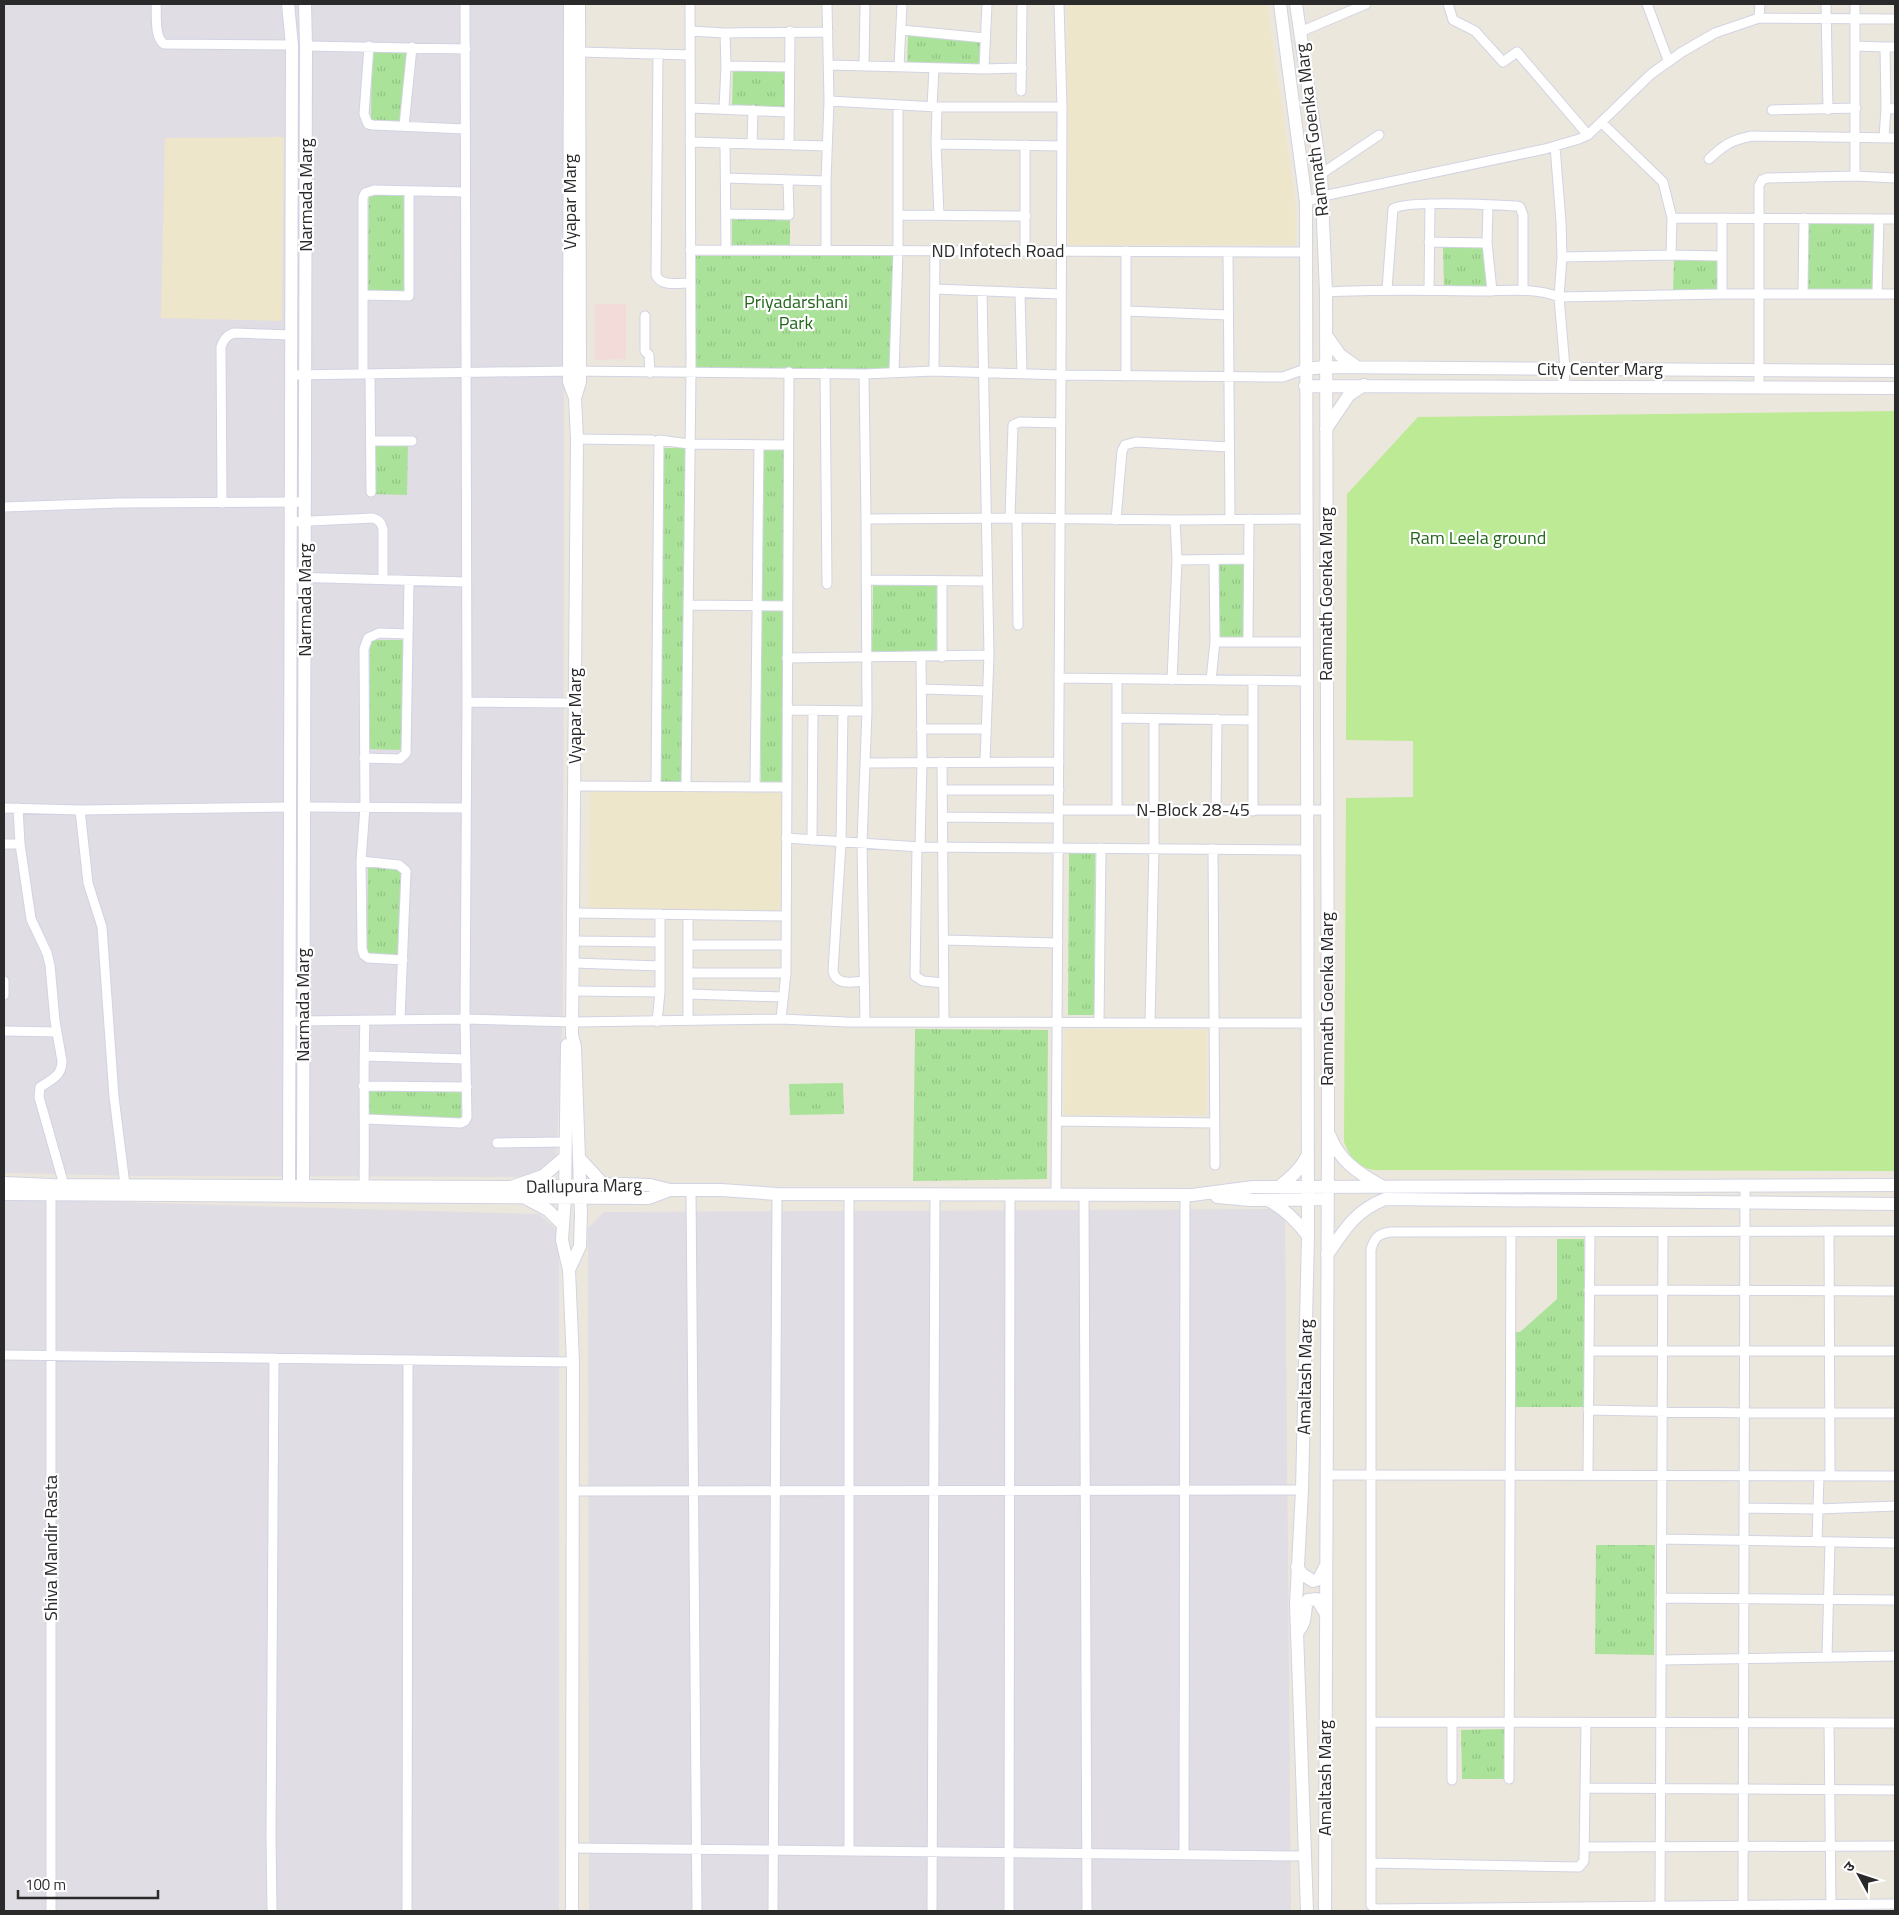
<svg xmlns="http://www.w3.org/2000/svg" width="1899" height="1915" font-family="'Titillium Web','Noto Sans Devanagari',sans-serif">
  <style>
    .industrial { fill: #e0dde4 }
    .education { fill: #eee6cb }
    .medical { fill: #f3dbd9 }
    .park { fill: url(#park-tufts) }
    .pitch { fill: #bcea95 }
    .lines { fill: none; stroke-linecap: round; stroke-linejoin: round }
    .street-casing { stroke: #d1d3e3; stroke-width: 11 }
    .secondary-casing { stroke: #d1d3e3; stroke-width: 14 }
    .street { stroke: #fff; stroke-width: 9 }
    .secondary { stroke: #fff; stroke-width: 12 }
    .labels { text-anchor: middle; stroke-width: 4.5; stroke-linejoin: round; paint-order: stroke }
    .street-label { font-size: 18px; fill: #2a2a2a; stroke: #fff }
    .park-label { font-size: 18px; fill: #22671b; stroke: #fff }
  </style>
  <defs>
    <pattern id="park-tufts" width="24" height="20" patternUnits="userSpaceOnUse" patternTransform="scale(1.25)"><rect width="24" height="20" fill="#aae299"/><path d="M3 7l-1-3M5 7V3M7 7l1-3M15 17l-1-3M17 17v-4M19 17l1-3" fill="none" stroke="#92c284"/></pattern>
  </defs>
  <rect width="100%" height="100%" fill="#ece7dc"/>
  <path class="industrial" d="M4 4H565L563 1010 556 1160 539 1177 139 1176 4 1173Z
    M4 1199 539 1214 559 1232V1911H4Z
    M1285 1209 1291 1911H589L588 1228 604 1212Z"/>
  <path class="education" d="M1067 4H1267L1295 199 1296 245H1068Z
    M284 137 282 321 161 318 165 138Z
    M590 791 782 793 780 911 588 909Z
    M1065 1029 1207 1030 1206 1115H1064Z"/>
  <path class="medical" d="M595 304H626V359L595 360Z"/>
  <path class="park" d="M908 33 989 35 988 67 907 65Z
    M372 50H408L406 122 371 121Z
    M733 69 791 70 790 107 732 106Z
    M369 194 406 195 404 292H367Z
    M732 216H790V247H732Z
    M1808 222H1874V290H1807Z
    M1489 246 1490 288 1444 289 1443 247Z
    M696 256H897L890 369 696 368Z
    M1674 258 1720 259V292H1673Z
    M375 442 408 443 407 495 374 494Z
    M662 448H685L683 782H660Z
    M762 448H785L784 601H761Z
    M1218 564H1246L1245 638H1217Z
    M873 585 939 586 937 652 872 651Z
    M761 611H783V783H761Z
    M370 640H404L403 750 369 749Z
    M1069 853H1095L1094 1015H1068Z
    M368 868H402L400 956H367Z
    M915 1029 1048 1030 1047 1179 913 1181Z
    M843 1083 844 1114 790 1115 789 1084Z
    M461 1090V1118L368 1119V1091Z
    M1557 1239H1584V1407H1515V1332H1520L1557 1299Z
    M1596 1545H1655L1654 1655 1595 1654Z
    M1504 1729 1505 1779H1462L1461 1730Z"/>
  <path class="pitch" d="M1895 411V1171L1375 1170C1355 1167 1352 1160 1344 1142L1346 798 1413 797V741L1346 740 1347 494 1418 417Z"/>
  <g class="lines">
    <g class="street-casing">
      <path id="street" d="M156 4C157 15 154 37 164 44L292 45
        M1448 4 1453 20 1475 31 1503 62 1517 52 1588 135
        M1647 4 1668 60
        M1826 4 1828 110
        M1855 4V176
        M1759 18 1895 19
        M902 30 985 38
        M690 31 725 33 828 32
        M1300 32 1366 4
        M306 46 466 49
        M369 46 364 114 368 124 373 125 465 129
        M1856 46 1885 47
        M1895 47H1885L1886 108 1895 109
        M580 52 690 55
        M658 54 656 275C661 287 678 283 690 283
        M829 65 984 69 1022 68
        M864 65 865 4
        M726 66 789 67
        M899 67 902 4
        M984 69 987 4
        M1021 91 1022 4
        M829 101 937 107H1062
        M932 107 934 68
        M937 107 936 144 939 215
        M690 108 788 112
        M724 109 726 66 725 33
        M1772 110 1856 108
        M1602 123 1663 182 1672 218 1671 255
        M404 126 412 47
        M1884 138 1886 108
        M690 142 827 146
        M725 143 726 250
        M752 144 753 110
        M936 144 1062 146
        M789 145 790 31
        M1025 145V251
        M1555 146 1561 222 1562 257 1559 297 1565 368 1564 386
        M1709 159C1724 145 1731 140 1752 136L1895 138
        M1321 174 1379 135
        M726 178 826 181
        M1306 202 1323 196 1545 149 1579 139 1588 135 1651 74 1682 52 1715 33 1759 18 1760 4
        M1488 205 1487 243 1492 291
        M726 214 789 215 788 180
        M898 215 1026 216
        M1672 218 1895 219
        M1429 242 1487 243
        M690 250 1306 252
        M826 250V181L829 101 827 4
        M1228 252 1230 519
        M1722 256V218
        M1562 257 1671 255 1722 256V294
        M935 289 1061 294
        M1387 289 1393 209C1404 200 1497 205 1517 206L1520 207 1523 215V290
        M1429 290 1430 204
        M982 291 989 655 985 761
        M1326 292C1378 289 1428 290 1480 291 1507 291 1533 287 1559 297L1722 294H1895
        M1020 293 1022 373
        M1803 294 1804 218
        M1877 294 1879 219
        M364 295 409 296V192
        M1126 311 1228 315
        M645 316V351L649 355 650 373
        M934 371 935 250
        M894 372 898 250V105
        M825 373 827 584
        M363 374V198L365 193 374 190 465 192
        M370 374 371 492
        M864 374 866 519 867 711 862 843 865 1022
        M291 375 570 371 864 374 934 371 1061 375 1283 377 1305 369
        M1126 376V251
        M1759 388V186L1762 180 1767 178 1855 176 1895 178
        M577 439 652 440
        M371 441H412
        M222 503 221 347C224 339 226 336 234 333L291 335
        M4 507 119 503 305 502
        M1010 518 1013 425 1020 422 1061 423
        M1017 518 1018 625
        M866 519 1017 518 1175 520 1306 519
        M1116 520 1122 451 1125 445 1136 442 1229 447
        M290 522 373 518C379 520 381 522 383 529V579
        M1177 560 1249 559
        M290 577 466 582
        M866 580 987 581
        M688 605 787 606
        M1215 642H1306
        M1248 642 1249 519
        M942 657V581
        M787 658 989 655
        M1059 678 1306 681
        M1117 679V810
        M1172 680 1177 560 1175 520
        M1211 680 1215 642 1214 560
        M922 689 987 691
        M467 702 575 703
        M787 710 867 711
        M843 711 841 843 833 971C836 986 852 982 864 981
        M1117 718 1253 720
        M921 729H986
        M364 758 400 759 406 753 409 581
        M942 762 944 1022
        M865 763 1059 762
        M575 786 787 787
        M656 786 659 440 689 444 788 445
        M686 787 691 373 690 4
        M755 787 759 445
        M943 790H1059
        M304 807 466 808
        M4 808 80 810 290 807
        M18 808 20 844 31 919 47 953 50 965 55 1021 62 1061C62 1076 51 1080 40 1087L39 1097 64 1185
        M80 810 88 883 102 927 114 1097 125 1185
        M1059 810H1327
        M1216 810 1217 719
        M1253 811V681
        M943 817 1058 818
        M786 838 920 847 1307 850
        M812 840 813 711
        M4 844H20
        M917 847 915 976 923 981 943 983
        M920 847 922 762 921 656
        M1213 849 1215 1165
        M361 861 399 865 406 871 400 1019
        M574 913 786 916
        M688 915V1020
        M944 940 1058 943
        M574 941 660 942
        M688 945H786
        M403 960 368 958 364 955 362 949 361 861 365 807 364 649 368 638 379 633 408 634
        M574 963 660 966
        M689 973H786
        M4 981V995
        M574 991 660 992
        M689 994 783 997
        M781 1019 786 973 789 372
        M298 1021 465 1019 573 1022 781 1019 846 1022 1307 1023
        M657 1022 660 992V914
        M1099 1022 1101 848
        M1150 1022 1154 848V719
        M4 1031 57 1032
        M364 1056 466 1059
        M363 1086 467 1087
        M365 1119 461 1123 465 1121 467 1117 465 1019 467 702 465 4
        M1057 1121 1215 1123
        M497 1143 565 1142
        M364 1186C365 1130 363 1075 365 1020
        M691 1190 697 1911
        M849 1194V1850
        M1056 1194 1061 375 1062 107 1059 4
        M1084 1194 1087 1911
        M1829 1231 1830 1476
        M1895 1231 1390 1232C1378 1234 1375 1237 1371 1249V1905L1375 1909 1895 1904
        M1589 1290 1895 1291
        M1589 1351H1895
        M4 1355 573 1362
        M1588 1410 1745 1413H1895
        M1326 1475 1895 1476
        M1588 1475 1590 1232
        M573 1491 1302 1490
        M1744 1508 1818 1509 1895 1506
        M1662 1539 1895 1543
        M1817 1542 1819 1476
        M1661 1598 1895 1600
        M1827 1657 1830 1542
        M1661 1660 1895 1656
        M1371 1722 1895 1723
        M1829 1723 1831 1905
        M1509 1779 1511 1232
        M1452 1780V1722
        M1585 1788 1895 1790
        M1584 1847 1895 1846
        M572 1848 1304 1856
        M1184 1854 1185 1195
        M1371 1863 1579 1867 1584 1861 1586 1723
        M1660 1906 1663 1232
        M1743 1910 1745 1186
        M51 1911V1189
        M272 1911 271 1835 274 1358
        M407 1911 408 1360
        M773 1911 777 1194
        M932 1911 935 1194
        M1009 1911 1010 1194"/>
    </g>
    <g class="secondary-casing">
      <path id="secondary" d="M288 4 292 45 289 1196
        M570 4 569 382 575 398
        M1280 4 1306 202 1308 1236 1302 1490 1296 1604 1307 1911
        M1296 4 1321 174 1326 292 1328 1131 1325 1911
        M1326 335 1340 355 1357 367
        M1305 369 1325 367 1895 371
        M1305 386 1895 388
        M1326 429 1349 395 1364 385
        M567 1045 565 1197 562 1240 569 1270 573 1362 572 1911
        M1330 1136C1339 1160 1358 1173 1380 1185
        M580 1159 604 1185
        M4 1183 51 1185 511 1187 543 1176 564 1158
        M511 1187 623 1184 650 1185 670 1190H721L777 1194 1192 1195 1253 1187H1285L1895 1185
        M1279 1187C1290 1178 1301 1169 1307 1156
        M4 1194 649 1198 670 1190
        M303 1196 306 46 305 4
        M1217 1197 1251 1200 1328 1199
        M527 1199 548 1210 563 1225
        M1268 1200C1285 1209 1297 1221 1308 1236
        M1327 1255C1345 1229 1355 1211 1385 1199L1895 1204
        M569 1270 580 1246 581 1214 575 1047 572 1035 577 439 575 398 580 382 579 4
        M1297 1567 1302 1574 1313 1581 1319 1579 1325 1567
        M1297 1633C1309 1619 1302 1614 1308 1600L1317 1599 1326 1614"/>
    </g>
    <use href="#street" class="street"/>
    <use href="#secondary" class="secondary"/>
  </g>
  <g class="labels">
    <g class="street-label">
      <text transform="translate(1312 130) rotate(-97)" y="6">Ramnath Goenka Marg</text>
      <text transform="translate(306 195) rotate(-90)" y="6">Narmada Marg</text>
      <text transform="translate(570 202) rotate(-90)" y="6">Vyapar Marg</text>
      <text x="998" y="257">ND Infotech Road</text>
      <text x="1600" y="375">City Center Marg</text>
      <text transform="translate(1326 594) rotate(-90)" y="6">Ramnath Goenka Marg</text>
      <text transform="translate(305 600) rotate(-90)" y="6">Narmada Marg</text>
      <text transform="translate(575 716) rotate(-90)" y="6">Vyapar Marg</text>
      <text x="1193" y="816">N-Block 28-45</text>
      <text transform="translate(1327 999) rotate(-90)" y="6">Ramnath Goenka Marg</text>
      <text transform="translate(303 1005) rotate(-90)" y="6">Narmada Marg</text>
      <text transform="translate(584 1186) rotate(-1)" y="6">Dallupura Marg</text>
      <text transform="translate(1305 1377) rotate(-89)" y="6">Amaltash Marg</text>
      <text transform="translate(51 1548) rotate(-90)" y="6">Shiva Mandir Rasta</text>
      <text transform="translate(1325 1778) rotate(-90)" y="6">Amaltash Marg</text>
    </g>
    <g class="park-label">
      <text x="796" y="308">Priyadarshani<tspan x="796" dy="21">Park</tspan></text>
      <text x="1478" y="544">Ram Leela ground</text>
    </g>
  </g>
  <rect width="1899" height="1915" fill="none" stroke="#2a2a2a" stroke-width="10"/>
  <g transform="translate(1859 1875) rotate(310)" stroke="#ffffff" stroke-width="4" paint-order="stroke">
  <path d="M0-4L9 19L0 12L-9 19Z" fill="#2a2a2a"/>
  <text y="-8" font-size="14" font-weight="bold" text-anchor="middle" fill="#2a2a2a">उ</text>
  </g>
  <path d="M18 1890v8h140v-8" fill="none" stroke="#2a2a2a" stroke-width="2.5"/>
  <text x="25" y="1890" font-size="15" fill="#2a2a2a" stroke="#ffffff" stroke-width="4" paint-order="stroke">100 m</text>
</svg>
